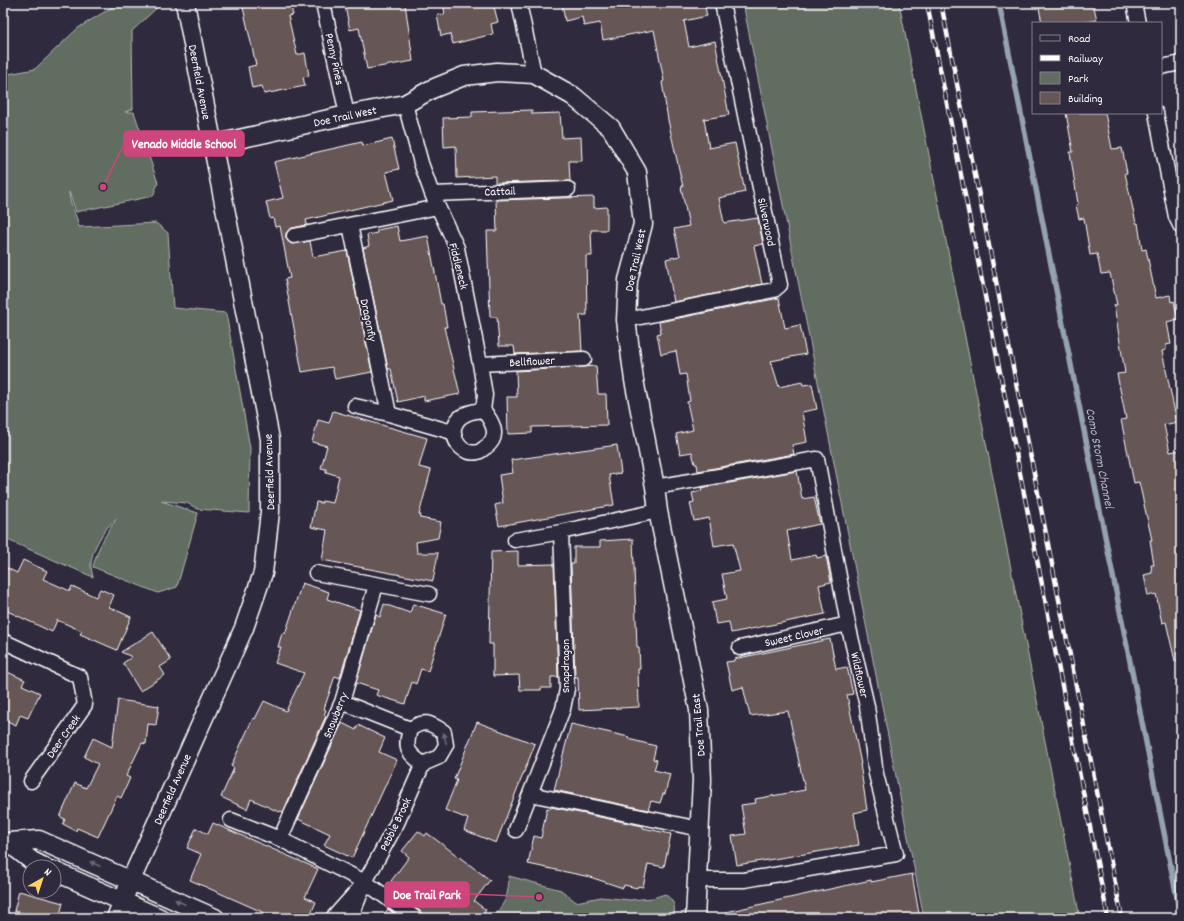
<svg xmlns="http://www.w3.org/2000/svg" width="1184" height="921" font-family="Dekko,sans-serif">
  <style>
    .green { fill: #626d62; stroke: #b0b6b0 }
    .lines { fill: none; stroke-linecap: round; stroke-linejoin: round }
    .stream { stroke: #95a3af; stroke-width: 5.5 }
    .building { fill: #665754; stroke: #fff }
    .minor-casing { stroke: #fff; stroke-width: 17 }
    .tertiary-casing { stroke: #fff; stroke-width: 21 }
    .minor { stroke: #2f2a3d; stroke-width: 14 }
    .tertiary { stroke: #2f2a3d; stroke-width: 18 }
    .rail-casing { stroke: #fff; stroke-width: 4.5 }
    .rail { stroke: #2f2a3d; stroke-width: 3; stroke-dasharray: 9; stroke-linecap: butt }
    .oneway { fill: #6d6a77 }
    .labels { text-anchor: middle; stroke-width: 4; stroke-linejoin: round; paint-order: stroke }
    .street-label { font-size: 12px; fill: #fff; stroke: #2f2a3d }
    .water-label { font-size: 13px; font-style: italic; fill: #b0bac3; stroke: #2f2a3d }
    .leader { fill: none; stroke: #ce467c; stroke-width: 1.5 }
    .callout-dot { fill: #ce467c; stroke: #2f2a3d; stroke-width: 1.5 }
    .callout { fill: #ce467c; stroke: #ce467c; stroke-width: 1.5 }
    .callout-label { font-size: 13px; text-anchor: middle; font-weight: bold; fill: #fff }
  </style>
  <rect width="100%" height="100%" fill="#2f2a3d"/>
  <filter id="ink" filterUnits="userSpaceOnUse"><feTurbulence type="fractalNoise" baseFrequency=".025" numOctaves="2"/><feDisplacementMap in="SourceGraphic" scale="8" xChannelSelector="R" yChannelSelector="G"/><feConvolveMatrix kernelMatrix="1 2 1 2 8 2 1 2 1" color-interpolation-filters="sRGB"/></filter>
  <g filter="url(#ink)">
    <path class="green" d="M119 3H162L132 31 133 109 125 112H134L158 183 153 196 76 212 69 192C69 204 77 215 79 227L156 223 168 233 173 308 226 313 250 448 249 513 198 509 187 503 161 501 198 513 177 587 158 593 93 567C98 546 105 536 117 518 105 527 91 550 91 565 91 569 92 573 93 577L3 538V75L35 69 78 28Z
      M743 3H899L1080 918H924Z
      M509 876 561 890 576 902 601 897 630 900 653 898 665 894C675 902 676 906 673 918H491C506 903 508 897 509 876Z"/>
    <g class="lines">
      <path class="stream" d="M999 3 1181 918"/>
    </g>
    <path class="building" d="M242 3H290L293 15 288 16 297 55 305 53 309 76 303 77 305 86 264 94 262 86 252 88 248 67 256 65Z
      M362 3H405L413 61 367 69 359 28 350 30 345 6Z
      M443 3H493L498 22 491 24 493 34 453 44 450 34 441 36 437 15 445 14Z
      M562 3H704L707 16 684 21 689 47 715 41 729 115 704 119 709 148 735 143 745 192 719 198 724 223 758 218 763 244 754 246 762 284 674 302 666 259 680 256 674 229 689 226 681 187H683L668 120 662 82 664 81 654 30 603 40 600 23 584 26 582 17 565 21Z
      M1038 3H1093L1097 20 1081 23H1042Z
      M532 110V114L560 113 562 138 581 137 582 161H569L570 181 495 183V176L457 178 456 146 444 147 443 118 472 117V112Z
      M1066 113H1105L1112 149 1122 148 1127 173H1125L1136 223H1138L1142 250 1146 249 1156 298 1170 295 1171 302 1174 301 1178 319 1167 322 1171 344 1166 345V350L1162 351 1177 422 1164 425 1170 452 1181 450V500L1176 501 1181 520V661H1175L1166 622 1162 623 1156 594 1148 596 1144 575 1152 573 1151 565H1154L1150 540H1152L1139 482 1134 483 1121 420 1126 419 1117 374 1125 373 1114 305H1117L1110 273 1101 274 1097 254 1090 255 1084 218 1079 219 1076 205 1078 204 1070 152H1073Z
      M392 139 399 169 386 172 393 200 306 220 307 225 292 228 286 233V238L291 244 310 241 313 257 347 251 372 372 335 379 332 367 302 372 285 279 290 278 280 226 275 227 273 218 270 219 266 202 283 198 274 162 362 142 363 146Z
      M594 197V208L607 207V230H591L592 256H586L587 315H580L582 351 515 354 514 346H499L497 317H490L487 231H497L496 200Z
      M397 226 400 241 428 236 441 304H443L447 327H444L460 394 424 401V396L398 402 391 369H388L363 248 369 246 367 235 377 233V230Z
      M779 298 785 328 800 325 806 354 771 361 779 387 802 382 803 385 812 384 817 409 802 412 807 442 792 445 794 454 698 471 697 464H695L692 452 680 454 676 434 693 430 687 402 690 401 686 374 680 375 676 351 661 354 657 334 661 333 659 322Z
      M596 366 598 394H606L607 425 532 427V433L508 434 507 397H517L516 371Z
      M333 411 427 438 419 467 431 470 419 515H421L420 518 441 522 438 538 416 542 417 553H438L433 581 322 560 327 530 311 527 316 502 322 503V501L333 503 339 476 326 472V469L321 468 327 446 312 442 318 420 329 423Z
      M617 445 621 473 609 475 614 505 499 526 495 505 503 503 499 475 513 473 511 460Z
      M797 471 802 499 814 497 820 524 787 531 792 560 816 555 817 558 826 556 831 582 819 585 825 614 731 633 729 622 716 624 712 602 727 599 722 574 740 571 733 543 714 546 709 518 694 521 690 503 694 502 692 493 702 491 701 488Z
      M633 539 637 647H639L640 669H638L639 707 579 710 578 677H575L571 564H574V547H600V541Z
      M518 551V565L554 564 558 677H551V688H541V690H520L519 675 493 676V644H489L491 552Z
      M23 560 47 571 43 579 70 591 72 586 96 597 100 589 114 595 109 607 131 617 117 650 80 634 82 631 57 620 52 632 3 609V566L17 573Z
      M302 583 329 592 327 599 360 610 340 678 335 676 324 709 326 710 324 715 326 716 283 812 280 811 279 812 251 799 247 809 221 797 234 768 231 766 253 718 255 719 264 701 286 711 304 673 275 663 281 647H278L282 633 285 634Z
      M384 604 410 613 413 604 446 614 428 671 421 669 416 684 412 682 405 704 376 695 378 690 356 683 376 615 380 617Z
      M153 632 171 660 160 667 165 675 140 691 123 663 132 657 121 652Z
      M830 639 836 669 847 667 853 694 847 695 861 764H860L867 810 854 813 859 845 737 865 732 836 746 834 741 805 756 803 755 799 805 790 788 711 750 716 743 687 732 690 726 662 734 661V659Z
      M3 670 25 680 22 685 40 693 28 718 20 715 16 725 3 719Z
      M118 700 159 706 156 725 148 724 146 744 142 743 126 776 130 778 121 798 117 796 98 837 77 828 76 831 63 824 65 819 60 817 75 783 86 788 98 764 84 757 93 738 112 747Z
      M477 722 535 744 496 843 464 830 468 819 445 810 457 780 454 779Z
      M342 723 356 730 358 725 385 738 379 752 397 760 352 858 324 845 330 834 298 819Z
      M571 724 629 737 628 739 656 746 653 759 657 760 654 770 670 774 665 794H663L660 803 651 801 648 810 554 790Z
      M551 807 643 826V828L671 834 664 867 648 864 643 887 638 886 637 888 624 885 623 888 590 877 528 864 534 836 541 838 547 808 550 809Z
      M213 823 318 869 305 897 316 902 309 918H276L190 880 201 854 187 848 196 828 208 834Z
      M418 831 425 836 427 833 490 880 474 901 486 910 480 918H423L420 911 399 896 403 890 391 881 409 857 402 851Z
      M912 874 919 914 900 918H727L726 912 871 880V882Z
      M19 891 63 903 59 918H26L27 914 14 911Z
      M388 909 400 918H381Z"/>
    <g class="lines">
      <g class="minor-casing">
        <path id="minor" d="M323 3 347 115
          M519 3 534 74
          M1134 3 1138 23
          M1161 67 1181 63
          M405 104 421 163 432 194 457 248 480 364 485 395 483 410
          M1156 113 1176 217 1181 227
          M432 194 568 189
          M350 225 389 414 452 432
          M294 236 438 207
          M626 320 774 290 780 285 722 3
          M480 364 584 359
          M355 406 389 414
          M483 410C492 421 501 436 486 447 484 448 480 452 478 452 462 456 450 438 455 425 459 414 472 411 483 410Z
          M655 487 817 459 848 624 867 706 876 774 896 854 744 880H697
          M515 540 561 532 658 511
          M316 573 429 594
          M3 641 80 677 85 705 31 781
          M740 648 848 624
          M342 702 410 729
          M530 794 700 829
          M231 820 280 839 365 882 415 918
          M516 830 563 709 567 689 561 532
          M280 839 342 702 376 585
          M333 918 359 889
          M351 918 365 882 397 823 423 764 439 757 446 745 444 732C430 723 425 719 410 729 405 748 406 752 423 764"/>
      </g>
      <g class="tertiary-casing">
        <path id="tertiary" d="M212 145 347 115 405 104 432 89 464 76 497 72 534 74 573 96 611 128 637 172 643 224 628 280 626 320 634 380 655 487 658 511 699 710 702 780 695 918
          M8 842 39 840 215 918
          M8 842 32 861 44 867
          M54 871 160 918
          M116 918 131 880 244 628 263 573 270 512V439L185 3"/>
      </g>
      <use href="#minor" class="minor"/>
      <use href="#tertiary" class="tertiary"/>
      <g class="rail-casing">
        <path id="rail" d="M927 3 1108 918
          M941 3 1122 918"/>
      </g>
      <use href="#rail" class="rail"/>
    </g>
    <defs><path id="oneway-solid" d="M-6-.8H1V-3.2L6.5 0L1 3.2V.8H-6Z"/></defs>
    <g class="oneway">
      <use href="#oneway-solid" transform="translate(445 738) rotate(-103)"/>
      <use href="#oneway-solid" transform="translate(95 864) rotate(-156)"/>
      <use href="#oneway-solid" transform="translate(180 902) rotate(-156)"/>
    </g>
  </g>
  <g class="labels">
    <g class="street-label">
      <text transform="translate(335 59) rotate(78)" y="4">Penny Pines</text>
      <text transform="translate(200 82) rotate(79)" y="4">Deerfield Avenue</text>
      <text transform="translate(345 116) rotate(-12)" y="4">Doe Trail West</text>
      <text transform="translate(500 191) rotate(-2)" y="4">Cattail</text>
      <text transform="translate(767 222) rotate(78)" y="4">Silverwood</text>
      <text transform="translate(635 260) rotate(-78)" y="4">Doe Trail West</text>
      <text transform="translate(459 266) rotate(76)" y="4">Fiddleneck</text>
      <text transform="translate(369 320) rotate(78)" y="4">Dragonfly</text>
      <text transform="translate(532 361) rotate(-3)" y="4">Bellflower</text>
      <text transform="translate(269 472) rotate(-92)" y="4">Deerfield Avenue</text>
      <text transform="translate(794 636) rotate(-13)" y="4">Sweet Clover</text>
      <text transform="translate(565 666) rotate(-90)" y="4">Snapdragon</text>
      <text transform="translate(860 675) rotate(77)" y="4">Wildflower</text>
      <text transform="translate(335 715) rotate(-68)" y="4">Snowberry</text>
      <text transform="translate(698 725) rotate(-95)" y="4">Doe Trail East</text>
      <text transform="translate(63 736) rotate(-55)" y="4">Deer Creek</text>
      <text transform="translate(172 789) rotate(-66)" y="4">Deerfield Avenue</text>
      <text transform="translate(395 824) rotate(-64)" y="4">Pebble Brook</text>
    </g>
    <g class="water-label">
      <text transform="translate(1101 458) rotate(79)" y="5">Como Storm Channel</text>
    </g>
  </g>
  <path class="leader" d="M103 187L124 144M539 897L469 894"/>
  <g class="callout-dot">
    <circle cx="103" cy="187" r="4"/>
    <circle cx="539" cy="897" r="4"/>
  </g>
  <g class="callout">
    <rect x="124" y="131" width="120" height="25" rx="4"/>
    <rect x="385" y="882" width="84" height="25" rx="4"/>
  </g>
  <g class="callout-label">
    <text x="184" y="148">Venado Middle School</text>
    <text x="427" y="899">Doe Trail Park</text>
  </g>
  <rect width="1184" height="921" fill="none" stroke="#2f2a3d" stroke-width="16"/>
  <rect x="8" y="8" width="1168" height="905" fill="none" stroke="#fff" stroke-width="1.5" filter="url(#ink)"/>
  <rect x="1032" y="22" width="130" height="92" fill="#2f2a3d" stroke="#827f8b"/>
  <rect x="1040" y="35" width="20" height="6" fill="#2f2a3d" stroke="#827f8b"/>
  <text x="1068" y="42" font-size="12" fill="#ffffff">Road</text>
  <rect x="1040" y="55" width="20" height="6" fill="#ffffff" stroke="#827f8b"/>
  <text x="1068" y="62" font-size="12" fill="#ffffff">Railway</text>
  <rect x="1040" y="72" width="20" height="12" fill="#626d62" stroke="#827f8b"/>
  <text x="1068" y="82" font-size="12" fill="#ffffff">Park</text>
  <rect x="1040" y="92" width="20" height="12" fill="#665754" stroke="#827f8b"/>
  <text x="1068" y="102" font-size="12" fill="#ffffff">Building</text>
  <g transform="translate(42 879) rotate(39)"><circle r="19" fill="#2f2a3d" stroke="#827f8b"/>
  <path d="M0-3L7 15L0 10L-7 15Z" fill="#ffd166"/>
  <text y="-6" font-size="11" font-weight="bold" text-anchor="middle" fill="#ffffff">N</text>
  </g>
</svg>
